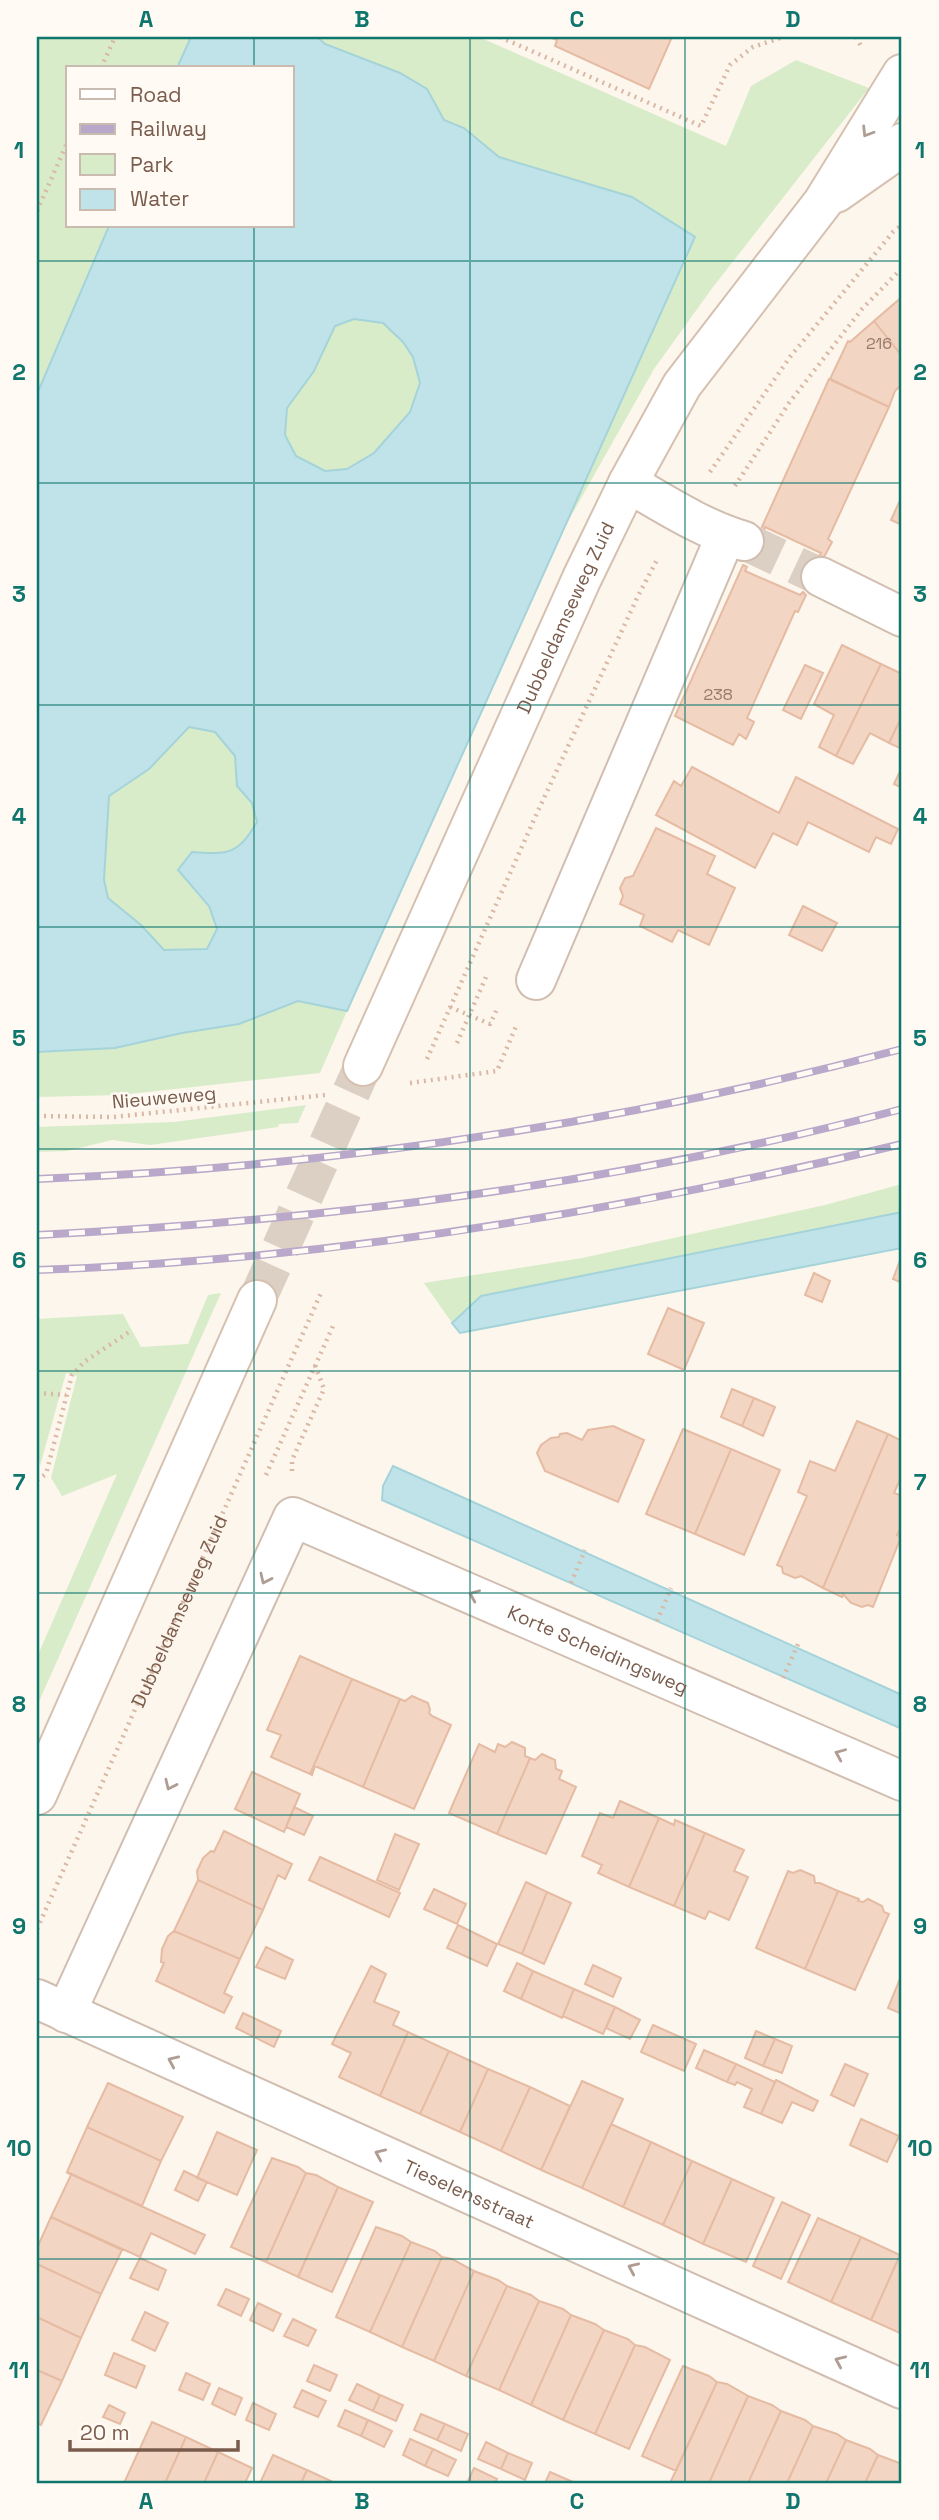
<svg xmlns="http://www.w3.org/2000/svg" width="939" height="2520" font-family="'Space Grotesk',sans-serif">
  <style>
    .green { fill: #d8ecc9 }
    .water { fill: #bfe3e8; stroke: #a5d3da; stroke-width: 2; fill-rule: evenodd }
    .building { fill: #f3d5c3; stroke: #e6bba3; stroke-width: 2 }
    .lines { fill: none; stroke-linecap: round; stroke-linejoin: round }
    .street-tunnel { stroke: #dcd0c4; stroke-width: 38; stroke-dasharray: 38 19; stroke-linecap: butt }
    .secondary-tunnel { stroke: #dcd0c4; stroke-width: 38; stroke-dasharray: 38 19; stroke-linecap: butt }
    .street-casing { stroke: #d1beb0; stroke-width: 42 }
    .secondary-casing { stroke: #d6c0b0; stroke-width: 42 }
    .path { stroke: #d9b8a5; stroke-width: 4.5; stroke-dasharray: 2 5; stroke-linecap: butt }
    .street { stroke: #fff; stroke-width: 38 }
    .secondary { stroke: #fff; stroke-width: 38 }
    .rail-casing { stroke: #b9a8c9; stroke-width: 8 }
    .rail { stroke: #fffaf3; stroke-width: 5; stroke-dasharray: 16; stroke-linecap: butt }
    .oneway { stroke: #af9d94 }
    .grid { fill: none; stroke: #0f766e; stroke-width: 2; stroke-opacity: 0.55 }
    .labels { text-anchor: middle; stroke-width: 5; stroke-linejoin: round; paint-order: stroke }
    .number-label { font-size: 16px; fill: #987a6a }
    .street-label { font-size: 19px; fill: #7a5c4d; stroke: #fffaf3 }
    .neatline { fill: none; stroke: #0f766e; stroke-width: 2.5 }
    .grid-label { font-size: 23px; text-anchor: middle; font-weight: bold; fill: #0f766e }
  </style>
  <rect width="100%" height="100%" fill="#fdf6ec"/>
  <path class="green" d="M37 37H191L177 68H68V226H109L37 394Z
    M317 37H479L726 146 751 86 796 60 869 88 713 287 654 369 562 532 695 237 632 197 499 157 444 120 427 89 400 73 325 44Z
    M354 319 383 323 403 342 413 357 420 383 410 412 374 453 347 469 325 471 296 456 285 435 287 408 314 371 335 325Z
    M189 727 215 732 235 756 237 786 252 803 257 822C238 854 229 855 192 852L178 869 209 906 217 929 207 949 164 950 141 925 108 898 104 880 109 796 149 769Z
    M298 1001 347 1011 320 1073 120 1095 37 1097V1052L115 1048 182 1033 239 1024Z
    M306 1105 298 1123 279 1124 278 1127 150 1145 112 1140 67 1151 37 1152V1127L174 1122Z
    M902 1184V1212L481 1296 452 1323 424 1283 582 1258 825 1205Z
    M221 1293 37 1706V1657L117 1474 62 1496 51 1478 77 1376 66 1373 40 1466 37 1446V1319L123 1314 141 1347 188 1344 208 1295Z"/>
  <path class="water" d="M191 37H317L325 44 400 73 427 89 444 120 464 128 499 157 632 197 695 237 347 1011 298 1001 239 1024 182 1033 115 1048 37 1052V394L109 226H292V68H177ZM354 319 383 323 403 342 413 357 420 383 410 412 374 453 347 469 325 471 296 456 285 435 287 408 314 371 335 326ZM189 727 215 732 235 756 237 786 252 803 257 822C238 854 229 855 192 852L178 870 209 906 217 929 207 949 164 950 141 925 108 898 104 880 109 796 149 769Z
    M902 1212V1248L460 1333 452 1323 481 1296Z
    M393 1466 902 1695V1729L382 1500 383 1486Z"/>
  <path class="building" d="M549 37H672L649 89 555 46 557 40Z
    M902 297V356L874 321Z
    M874 321 902 356V384L895 391 889 407 830 379 848 341 850 342Z
    M829 379 889 407 828 539 832 542 824 557 819 556 821 553 765 527 764 531 761 529Z
    M902 496V525L891 520Z
    M743 565 747 567 745 571 800 595 803 592 806 595 798 612 795 611 747 718 754 722 746 739 739 734 733 745 675 716Z
    M842 645 881 664 836 756 819 747 834 715 814 704Z
    M881 664 902 674V716L889 743 870 733 853 764 836 756Z
    M805 665 823 673 801 719 783 710Z
    M902 716V749L889 743Z
    M692 767 779 813 796 777 898 829 891 844 876 837 869 852 808 822 797 845 773 833 755 868 656 815 674 781 681 786Z
    M902 767V788L894 784Z
    M656 828 715 856 707 874 735 888 709 945 678 930 672 942 640 926 644 915 620 904 623 896 620 888 625 878 633 876Z
    M803 906 837 923 822 951 789 935Z
    M902 1255V1283L893 1279Z
    M814 1273 830 1281 822 1302 805 1295Z
    M668 1308 704 1323 684 1370 648 1354Z
    M732 1389 754 1398 742 1426 721 1417Z
    M754 1398 775 1407 763 1436 742 1426Z
    M857 1421 888 1434 823 1588 801 1576 795 1578 783 1573 782 1567 777 1565 807 1496 798 1492 810 1461 835 1471Z
    M613 1426 644 1440 618 1502 545 1471 537 1453 541 1445 551 1438 559 1437 560 1434 567 1433 582 1440 588 1430Z
    M683 1429 731 1449 695 1534 646 1514Z
    M888 1434 902 1441V1475L894 1493 902 1496V1524L897 1535 901 1537 873 1607 868 1605 862 1607 851 1603 843 1594 842 1597 823 1588Z
    M731 1449 780 1470 744 1555 695 1534Z
    M300 1656 352 1679 310 1774 271 1757 281 1735 267 1730Z
    M352 1679 400 1699 363 1787 315 1766 312 1775 310 1774Z
    M412 1696 428 1703 430 1710 429 1713 432 1716 451 1725 414 1809 363 1787 400 1699 405 1701Z
    M512 1742 525 1748V1756L530 1758 497 1834 449 1813 479 1744 495 1752 498 1744 505 1747Z
    M542 1754 555 1760 556 1769 562 1771 559 1779 576 1787 546 1854 497 1834 530 1758 535 1760Z
    M252 1772 300 1794 284 1832 235 1809Z
    M620 1801 659 1818 629 1887 598 1873 602 1865 582 1856 600 1813 613 1818Z
    M294 1807 313 1816 304 1835 286 1827Z
    M659 1818 674 1825 675 1820 705 1833 674 1906 629 1887Z
    M224 1831 292 1864 285 1879 278 1875 263 1910 198 1880 197 1871 203 1858 211 1851 214 1852Z
    M705 1833 744 1850 734 1871 748 1877 729 1920 709 1911 705 1919 674 1906Z
    M395 1834 419 1844 399 1890 377 1880Z
    M320 1857 400 1893 389 1917 309 1880Z
    M800 1870 814 1876 815 1883H820L838 1891 805 1969 756 1948 788 1871 793 1873Z
    M198 1880 263 1910 240 1959 174 1931Z
    M526 1882 547 1892 522 1954 498 1944Z
    M434 1889 466 1904 457 1924 424 1909Z
    M838 1891 859 1899 858 1901 863 1902 868 1899 882 1906 884 1912 889 1914 855 1990 805 1969Z
    M547 1892 571 1903 544 1964 522 1954Z
    M458 1925 497 1944 487 1966 447 1948Z
    M174 1931 240 1959 224 1993 232 1997 224 2013 156 1981 164 1963 161 1962 162 1949 168 1936Z
    M266 1947 293 1960 285 1979 256 1967Z
    M517 1963 533 1971 521 1999 504 1991Z
    M593 1965 621 1978 613 1997 585 1984Z
    M371 1966 386 1974 374 2002 399 2012 393 2025 408 2032 380 2096 339 2077 351 2053 332 2044Z
    M533 1971 574 1989 562 2018 521 1999Z
    M902 1974V2014L888 2008Z
    M574 1989 615 2007 603 2034 563 2016 562 2018Z
    M615 2007 640 2020 630 2039 606 2028Z
    M243 2013 281 2031 274 2047 236 2028Z
    M653 2025 696 2044 684 2071 641 2052Z
    M756 2031 775 2039 763 2066 745 2058Z
    M408 2032 449 2051 420 2114 380 2096Z
    M775 2039 792 2046 782 2073 763 2066Z
    M704 2050 736 2064 727 2082 696 2068Z
    M449 2051 488 2069 460 2132 420 2114Z
    M736 2064 775 2082 761 2114 744 2107 752 2089 737 2082 735 2085 727 2082Z
    M845 2064 868 2074 854 2106 831 2095Z
    M488 2069 530 2087 501 2151 460 2132Z
    M776 2080 818 2101 813 2111 792 2102 782 2123 761 2114Z
    M582 2081 623 2099 582 2188 541 2170Z
    M108 2083 183 2117 161 2161 87 2127Z
    M530 2087 570 2106 541 2170 501 2151Z
    M861 2119 899 2136 887 2162 850 2145Z
    M611 2124 651 2142 623 2207 582 2188Z
    M87 2127 161 2161 142 2206 67 2172Z
    M217 2132 257 2150 237 2195 197 2178Z
    M651 2142 692 2161 663 2225 623 2207Z
    M272 2158 298 2167 306 2173 266 2262 231 2247Z
    M692 2161 732 2179 703 2244 663 2225Z
    M184 2171 207 2182 198 2201 175 2190Z
    M66 2172 205 2235 195 2254 151 2233 140 2257 51 2217 71 2175Z
    M306 2173 316 2175 338 2187 298 2277 266 2262Z
    M732 2179 774 2198 746 2262 703 2244Z
    M338 2187 373 2202 332 2292 298 2277Z
    M782 2202 810 2215 781 2279 753 2266Z
    M51 2217 122 2250 101 2294 37 2264V2248Z
    M818 2218 861 2237 831 2302 788 2282Z
    M376 2227 402 2236 411 2242 370 2332 336 2317Z
    M861 2237 900 2255 871 2320 831 2302Z
    M411 2242 435 2251 442 2257 402 2347 370 2332Z
    M900 2255 902 2256V2334L871 2320Z
    M442 2257 452 2259 474 2271 434 2361 402 2347Z
    M140 2258 166 2270 158 2290 130 2278Z
    M37 2264 101 2294 81 2338 37 2317Z
    M474 2271 498 2280 507 2286 466 2376 434 2361Z
    M507 2286 531 2295 539 2301 499 2390 466 2376Z
    M226 2289 249 2299 241 2316 218 2305Z
    M539 2301 563 2309 571 2315 531 2405 499 2390Z
    M258 2303 281 2314 273 2331 250 2320Z
    M145 2312 168 2323 155 2351 132 2340Z
    M571 2315 595 2324 604 2330 563 2420 531 2405Z
    M37 2317 81 2338 62 2381 37 2370Z
    M293 2319 316 2330 308 2346 284 2336Z
    M604 2330 628 2339 635 2345 595 2434 563 2420Z
    M635 2345 645 2347 670 2360 629 2449 595 2434Z
    M114 2353 145 2366 136 2388 105 2375Z
    M314 2365 337 2375 330 2391 307 2381Z
    M683 2366 709 2376 717 2382 676 2471 642 2456Z
    M37 2370 62 2381 41 2425 37 2423Z
    M186 2373 210 2384 203 2400 179 2390Z
    M717 2382 727 2384 748 2396 709 2483H670Z
    M357 2384 380 2395 373 2411 349 2400Z
    M219 2388 242 2398 235 2415 212 2404Z
    M302 2390 326 2401 318 2417 294 2407Z
    M380 2395 403 2405 396 2421 373 2411Z
    M748 2396 772 2405 781 2411 748 2483H709Z
    M253 2403 276 2414 269 2430 246 2420Z
    M109 2405 125 2413 120 2424 103 2417Z
    M345 2410 368 2420 361 2436 338 2426Z
    M781 2411 805 2420 813 2426 787 2483H748Z
    M421 2414 445 2424 437 2440 414 2430Z
    M368 2420 392 2431 384 2447 361 2436Z
    M152 2422 186 2437 165 2483H124Z
    M445 2424 468 2434 461 2451 437 2440Z
    M813 2426 837 2434 846 2440 826 2483H787Z
    M186 2437 218 2452 204 2483H165Z
    M410 2439 433 2449 425 2466 403 2455Z
    M846 2440 870 2449 878 2455 865 2483H826Z
    M486 2442 508 2453 501 2469 478 2459Z
    M433 2449 456 2460 448 2476 425 2466Z
    M218 2452 252 2468 245 2483H204Z
    M508 2453 532 2463 525 2480 501 2469Z
    M273 2455 307 2470 301 2483H260Z
    M878 2455 902 2464V2483H865Z
    M474 2468 497 2479 495 2483H467Z
    M307 2470 335 2483H301Z
    M550 2472 573 2482V2483H545Z"/>
  <g class="lines">
    <path class="street-tunnel" d="M744 541 821 577"/>
    <path class="secondary-tunnel" d="M257 1300 363 1066"/>
    <g class="street-casing">
      <g id="street">
        <path d="M628 483C666 505 703 529 744 541"/>
        <path d="M821 577 902 617"/>
        <path d="M536 980 726 535"/>
        <path id="s2" d="M37 1999 902 2389"/>
        <path id="s3" d="M66 2013 293 1517 902 1781"/>
      </g>
    </g>
    <g class="secondary-casing">
      <g id="secondary">
        <path d="M836 193 886 158 902 143"/>
        <path id="s4" d="M363 1066 582 578 628 483 682 385 823 202 902 74"/>
        <path d="M37 1795 257 1300"/>
      </g>
    </g>
    <g class="path">
      <path d="M500 37 701 126 730 65 753 47 783 37"/>
      <path d="M856 37 862 48"/>
      <path d="M101 68 115 37"/>
      <path d="M37 211 68 141"/>
      <path d="M710 472 790 357 893 232 902 225"/>
      <path d="M735 486 789 403 862 309 902 268"/>
      <path d="M450 1007 490 1024 498 1007"/>
      <path d="M457 1043 486 977"/>
      <path d="M427 1059 537 813 638 596 658 558"/>
      <path d="M410 1083 497 1071 517 1024"/>
      <path d="M37 1116 113 1117 325 1095"/>
      <path d="M37 1393 66 1395"/>
      <path d="M292 1471V1460L324 1389 315 1365"/>
      <path d="M266 1475 333 1326"/>
      <path d="M37 1480 46 1474 72 1375 84 1362 132 1330"/>
      <path d="M571 1583 585 1550"/>
      <path d="M657 1621 671 1588"/>
      <path d="M783 1678 798 1644"/>
      <path id="s1" d="M37 1929 321 1293"/>
    </g>
    <use href="#street" class="street"/>
    <use href="#secondary" class="secondary"/>
    <g class="rail-casing">
      <path id="rail" d="M37 1179C329 1167 620 1124 902 1049
        M37 1235C329 1220 619 1184 902 1109
        M37 1270C329 1260 618 1212 902 1144"/>
    </g>
    <use href="#rail" class="rail"/>
  </g>
  <defs><path id="oneway-chevron" d="M-2-3.5L2.5 0L-2 3.5" fill="none" stroke-width="1.6" stroke-linecap="round" stroke-linejoin="round" transform="scale(1.75)"/></defs>
  <g class="oneway">
    <use href="#oneway-chevron" transform="translate(867 132) rotate(122)"/>
    <use href="#oneway-chevron" transform="translate(265 1579) rotate(115)"/>
    <use href="#oneway-chevron" transform="translate(474 1595) rotate(-157)"/>
    <use href="#oneway-chevron" transform="translate(840 1754) rotate(-157)"/>
    <use href="#oneway-chevron" transform="translate(170 1785) rotate(115)"/>
    <use href="#oneway-chevron" transform="translate(173 2061) rotate(-156)"/>
    <use href="#oneway-chevron" transform="translate(380 2154) rotate(-156)"/>
    <use href="#oneway-chevron" transform="translate(633 2268) rotate(-156)"/>
    <use href="#oneway-chevron" transform="translate(840 2361) rotate(-156)"/>
  </g>
  <path class="grid" d="M254 37V68M470 37V2483M685 37V2483M254 226V2483M37 261H902M37 483H902M37 705H902M37 927H902M37 1149H902M37 1371H902M37 1593H902M37 1815H902M37 2037H902M37 2259H902"/>
  <g class="labels">
    <g class="number-label">
      <text x="879" y="349">216</text>
      <text x="718" y="700">238</text>
    </g>
    <g class="street-label">
      <text dy="7" stroke="none"><textPath href="#s4" startOffset="492">Dubbeldamseweg Zuid</textPath></text>
      <text transform="translate(164 1097) rotate(-5)" y="7">Nieuweweg</text>
      <text dy="7" stroke="none"><textPath href="#s1" startOffset="348">Dubbeldamseweg Zuid</textPath></text>
      <text dy="7" stroke="none"><textPath href="#s3" startOffset="878">Korte Scheidingsweg</textPath></text>
      <text dy="7" stroke="none"><textPath href="#s2" startOffset="474">Tieselensstraat</textPath></text>
    </g>
  </g>
  <rect width="939" height="2520" fill="none" stroke="#fffaf3" stroke-width="77"/>
  <rect x="66" y="66" width="228" height="161" fill="#fffaf3" stroke="#cabbb1" stroke-width="2"/>
  <rect x="80" y="89" width="35" height="10" fill="#ffffff" stroke="#cabbb1" stroke-width="2"/>
  <text x="130" y="102" font-size="21" fill="#7a5c4d">Road</text>
  <rect x="80" y="124" width="35" height="10" fill="#b9a8c9" stroke="#cabbb1" stroke-width="2"/>
  <text x="130" y="136" font-size="21" fill="#7a5c4d">Railway</text>
  <rect x="80" y="154" width="35" height="21" fill="#d8ecc9" stroke="#cabbb1" stroke-width="2"/>
  <text x="130" y="172" font-size="21" fill="#7a5c4d">Park</text>
  <rect x="80" y="189" width="35" height="21" fill="#bfe3e8" stroke="#cabbb1" stroke-width="2"/>
  <text x="130" y="206" font-size="21" fill="#7a5c4d">Water</text>
  <path d="M70 2440v10h168v-10" fill="none" stroke="#7a5c4d" stroke-width="3.5"/>
  <text x="80" y="2440" font-size="21" fill="#7a5c4d" stroke="#fffaf3" stroke-width="5" paint-order="stroke">20 m</text>
  <rect x="38" y="38" width="862" height="2444" class="neatline"/>
  <g class="grid-label">
    <text x="146" y="27">A</text>
    <text x="362" y="27">B</text>
    <text x="577" y="27">C</text>
    <text x="793" y="27">D</text>
    <text x="19" y="158">1</text>
    <text x="920" y="158">1</text>
    <text x="19" y="380">2</text>
    <text x="920" y="380">2</text>
    <text x="19" y="602">3</text>
    <text x="920" y="602">3</text>
    <text x="19" y="824">4</text>
    <text x="920" y="824">4</text>
    <text x="19" y="1046">5</text>
    <text x="920" y="1046">5</text>
    <text x="19" y="1268">6</text>
    <text x="920" y="1268">6</text>
    <text x="19" y="1490">7</text>
    <text x="920" y="1490">7</text>
    <text x="19" y="1712">8</text>
    <text x="920" y="1712">8</text>
    <text x="19" y="1934">9</text>
    <text x="920" y="1934">9</text>
    <text x="19" y="2156">10</text>
    <text x="920" y="2156">10</text>
    <text x="19" y="2378">11</text>
    <text x="920" y="2378">11</text>
    <text x="146" y="2509">A</text>
    <text x="362" y="2509">B</text>
    <text x="577" y="2509">C</text>
    <text x="793" y="2509">D</text>
  </g>
</svg>
